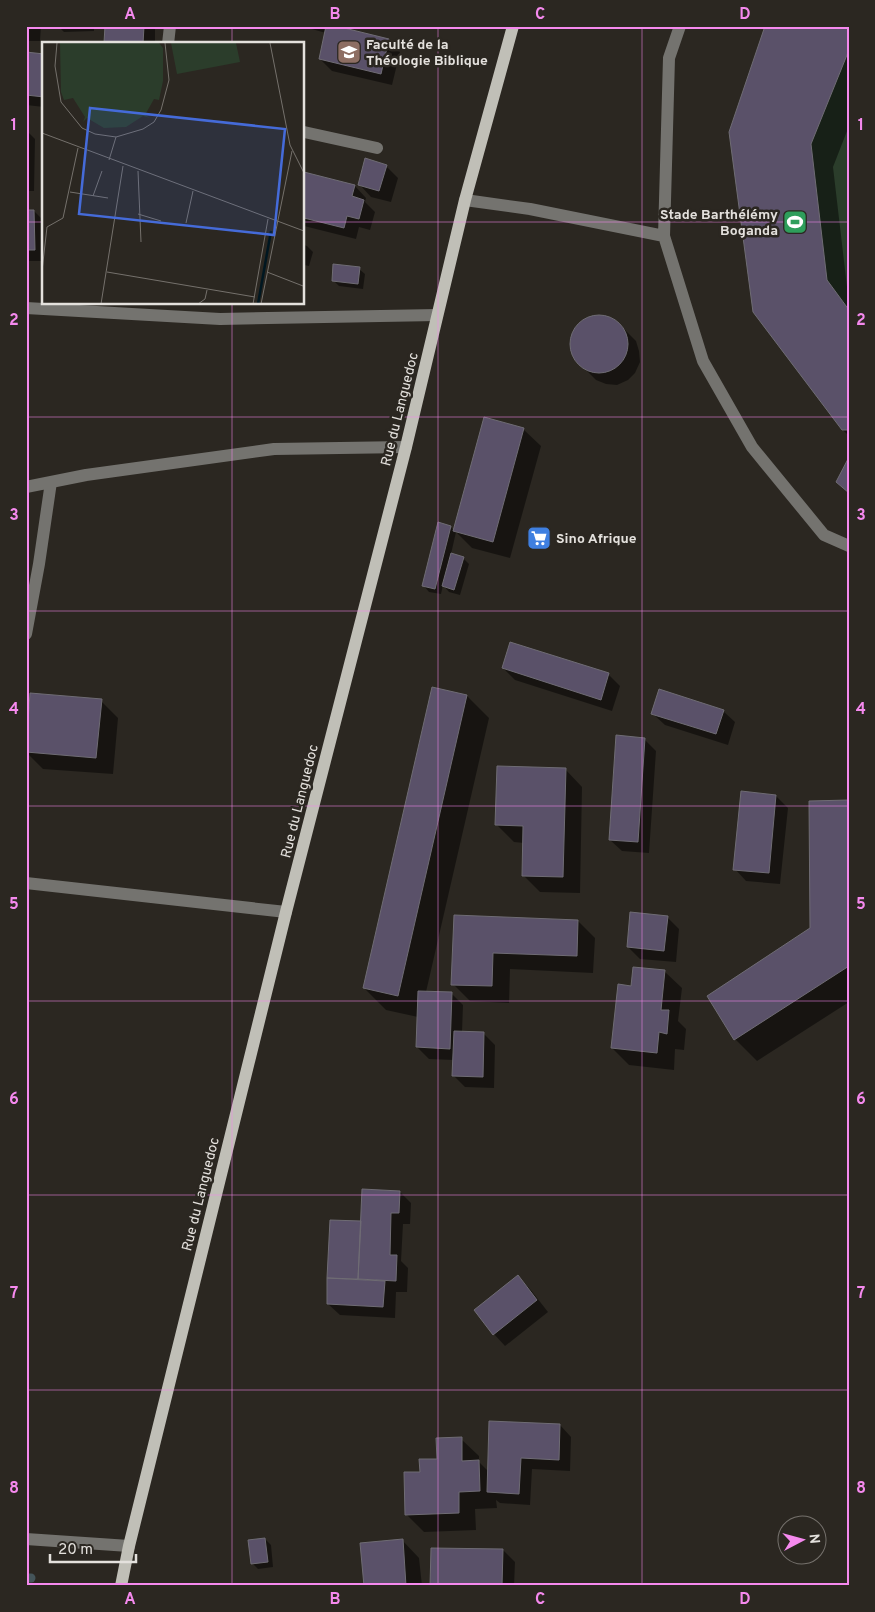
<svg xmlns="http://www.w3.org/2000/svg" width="875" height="1612" font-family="Overpass,sans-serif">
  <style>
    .green { fill: #2b3d2b }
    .shadow { fill: #0007 }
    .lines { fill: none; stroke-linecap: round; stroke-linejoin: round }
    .stream { stroke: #445459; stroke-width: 9 }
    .building { fill: #5a5169; stroke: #6f6c74 }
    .minor { stroke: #74736f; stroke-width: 12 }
    .major { stroke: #c0bfb7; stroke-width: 12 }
    .grid { fill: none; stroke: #f589ee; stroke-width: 1; stroke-opacity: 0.55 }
    .labels { text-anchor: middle; stroke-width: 5; stroke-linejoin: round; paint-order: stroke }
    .poi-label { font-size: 14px; font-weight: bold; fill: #e4e1dd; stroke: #2b2721; text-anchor: start }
    .street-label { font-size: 14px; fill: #e4e1dd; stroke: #2b2721 }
    .inset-river { fill: none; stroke: #001721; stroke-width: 2.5 }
    .inset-road { fill: none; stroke: #75716c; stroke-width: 1 }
    .view { fill: #456bd9; fill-opacity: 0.15; stroke: #456bd9; stroke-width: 2.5 }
    .inset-edge { fill: none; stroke: #e4e1dd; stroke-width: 2.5 }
    .neatline { fill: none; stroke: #f589ee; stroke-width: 2 }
    .grid-label { font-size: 16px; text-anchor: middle; font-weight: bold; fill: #f589ee }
  </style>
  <rect width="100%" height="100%" fill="#2b2721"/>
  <path class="green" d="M849 26V430H842L753 312 729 132Z"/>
  <path class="shadow" d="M26 26H41L40 41H26Z
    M58 26H94V31L64 32Z
    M106 26H155V44H107L106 42Z
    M301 26H331L388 40 400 52 392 85 332 71 320 59 326 33Z
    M849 26V126L833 167 849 304V436L842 429 754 311Z
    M26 53 44 55V107L26 105Z
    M26 130 35 139 34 191H26Z
    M386 166 398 178 391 202 371 197 360 185Z
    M304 174 355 186 366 198 365 202 375 212 370 230 359 227 356 239 304 226Z
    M26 211H34L44 221V261H26Z
    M304 245 307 246 313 252 309 266 304 265Z
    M359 269 365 274 363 289 339 286 333 280Z
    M594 316H605L615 320 636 341 639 351 640 362 635 373 628 380 617 385 606 384 596 380 576 360 572 350 571 339 576 328 584 320Z
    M523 429 541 446 510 558 472 548 456 532 451 554 463 558 469 564 460 595 449 592 443 585 441 594 429 592 424 586 450 527 455 531Z
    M503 668 608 674 620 686 612 711 515 680Z
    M467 696 489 718 426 992 451 993 463 1005 462 1032 483 1033 495 1045 494 1088 465 1087 453 1075 454 1060 429 1059 417 1047 418 1017 386 1010 364 988Z
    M101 701 118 718 113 774 43 769 26 752 28 725H26V702Z
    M723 711 735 722 728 745 665 725 653 714Z
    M644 739 656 751 649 853 622 851 610 840Z
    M565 769 582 787 580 893 540 892 523 875 524 843 514 842 497 825Z
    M776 796 788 808 780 884 746 881 735 869Z
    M849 801V1002L757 1061 735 1039 812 929Z
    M455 916 578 921 595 938 593 973 510 969 509 1003 470 1001 453 984Z
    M667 917 679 929 676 962 640 959 628 947Z
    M664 971 682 988 678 1021 686 1029 684 1050 675 1049 674 1070 629 1065 612 1048 632 987Z
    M400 1192 411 1203 410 1224H403L401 1261 408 1268 407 1292H396L395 1318 340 1315 328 1304 331 1221 362 1222Z
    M518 1277 530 1289 548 1312 505 1346 494 1334Z
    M560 1425 571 1437 570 1471 532 1469 530 1505 500 1503 496 1500 497 1508 475 1509 476 1530 424 1532 407 1515 421 1473 461 1439 479 1456V1462L489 1472Z
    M265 1539 271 1545 273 1567 258 1569 252 1563Z
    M402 1540 419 1558 422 1586H365Z
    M503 1550 515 1562 514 1586H432Z"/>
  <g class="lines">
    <path class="stream" d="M26 1578H31"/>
  </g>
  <path class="building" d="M105 26H144L143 44 104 43Z
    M326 26H336L389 39 381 74 319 59Z
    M765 26H849V50L811 144 827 280 849 310V430H842L753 312 729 132Z
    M26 52 44 54V97L26 95Z
    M365 158 387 165 379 191 358 185Z
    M304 172 355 185 352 196 364 200 359 219 347 216 344 228 304 218Z
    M26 210H34L35 250H26Z
    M333 264 360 267 358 284 332 281Z
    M570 344a29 29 0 1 1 58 0a29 29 0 1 1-58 0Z
    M484 417 524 428 493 542 453 531Z
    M849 457V493L836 482Z
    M438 522 451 526 435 589 422 586Z
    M451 553 464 557 454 590 442 586Z
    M510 642 609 673 601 700 502 668Z
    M432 687 467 695 398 996 363 988Z
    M659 689 724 710 716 734 651 714Z
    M30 693 102 699 96 758 26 752Z
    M616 735 645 738 638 842 609 840Z
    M497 766 566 768 563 877 522 876 523 826 495 825Z
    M741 791 776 795 769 873 733 870Z
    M849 800V966L734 1040 707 996 810 928 809 801Z
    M630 912 668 916 664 951 627 947Z
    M454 915 578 920 577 956 493 953 492 986 451 985Z
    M633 967 665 970 661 1010H669L667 1034 659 1032 657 1053 611 1048 618 984 631 986Z
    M418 991 452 992 450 1049 416 1047Z
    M454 1031 484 1032 483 1077 452 1076Z
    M362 1189 400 1191 399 1213H391L390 1255H397L396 1281 358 1279Z
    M330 1220 361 1221 358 1279 327 1278Z
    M518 1275 537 1300 493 1335 474 1310Z
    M327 1278 385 1281 383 1307 327 1304Z
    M489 1421 560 1424 559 1460 521 1458 519 1494 487 1492Z
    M462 1437V1461L479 1460 480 1491 459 1492V1513L405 1515 404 1472H420L419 1459H437L436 1438Z
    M265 1538 268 1562 251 1564 248 1540Z
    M403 1539 406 1586H364L360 1543Z
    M431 1548 503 1549 502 1586H430Z"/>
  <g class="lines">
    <path class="minor" d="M680 26 669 58 664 236 703 361 752 447 824 535 849 546
      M168 44 170 26
      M304 132 377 148
      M465 200 530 209 664 236
      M26 308 220 319 437 315
      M26 487 86 475 274 449 406 447
      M26 634 39 564 51 482
      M26 883 286 912
      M26 1539 129 1546"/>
    <path class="major" d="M121 1586 129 1546 286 912 406 447 465 200 513 26"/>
  </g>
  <path class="grid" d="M232 26V44M438 26V1586M642 26V1586M26 222H44M304 222H849M232 304V1586M26 417H849M26 611H849M26 806H849M26 1001H849M26 1195H849M26 1390H849"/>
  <defs>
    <g id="university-square" transform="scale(1.25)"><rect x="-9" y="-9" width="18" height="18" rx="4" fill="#8d6e63" stroke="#2b2721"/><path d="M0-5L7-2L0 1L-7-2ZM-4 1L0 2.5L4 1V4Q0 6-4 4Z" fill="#fff"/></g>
    <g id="stadium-square" transform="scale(1.25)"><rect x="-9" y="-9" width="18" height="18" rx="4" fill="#2e9e5b" stroke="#2b2721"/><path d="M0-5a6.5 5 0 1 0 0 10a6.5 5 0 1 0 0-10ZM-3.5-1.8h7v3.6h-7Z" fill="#fff"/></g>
    <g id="supermarket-square" transform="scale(1.25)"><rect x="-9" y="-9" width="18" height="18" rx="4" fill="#3f7fe0" stroke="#2b2721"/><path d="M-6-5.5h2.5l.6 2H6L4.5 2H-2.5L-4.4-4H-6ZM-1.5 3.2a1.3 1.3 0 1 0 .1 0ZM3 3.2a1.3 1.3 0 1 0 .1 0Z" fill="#fff"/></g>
  </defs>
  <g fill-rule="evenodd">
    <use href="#university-square" x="349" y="52"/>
    <use href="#stadium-square" x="795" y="222"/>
    <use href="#supermarket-square" x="539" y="538"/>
  </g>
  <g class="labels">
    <g class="poi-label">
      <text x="366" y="49">Faculté de la<tspan x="366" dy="16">Théologie Biblique</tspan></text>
      <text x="778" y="219" text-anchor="end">Stade Barthélémy<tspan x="778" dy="16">Boganda</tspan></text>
      <text x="556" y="543">Sino Afrique</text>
    </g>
    <g class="street-label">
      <text transform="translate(399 409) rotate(-76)" y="5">Rue du Languedoc</text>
      <text transform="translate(299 801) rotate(-76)" y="5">Rue du Languedoc</text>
      <text transform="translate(200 1194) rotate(-76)" y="5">Rue du Languedoc</text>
    </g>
  </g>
  <g transform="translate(42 42)">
    <rect width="262" height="262" fill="#2b2721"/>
    <path d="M18 1H117L121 6V39L117 58 112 57 103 73 108 76 101 74 84 85 62 86 45 76 41 80 43 75 31 56 22 58 19 50ZM129 1H194L198 20 135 32Z" fill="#2b3d2b"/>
    <path class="inset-river" d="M216 262 229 189"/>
    <path class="inset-road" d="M15 1 13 24 19 60 40 86 53 92 74 95 101 87 112 80 119 68 127 38 123 1M228 1 248 103 262 131M0 91 262 189M67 118 74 95M96 129 99 200M28 150 66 156M51 154 60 129M96 172 119 179M144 181 151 149M0 229 5 185 21 176 36 106M65 230 213 255M225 230 261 244M59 262 81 124M156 262 163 257 165 248M211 262 226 177M219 262 250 109"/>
    <path class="view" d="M48 66 243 87 232 193 37 172Z"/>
    <rect width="262" height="262" class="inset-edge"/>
  </g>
  <rect width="875" height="1612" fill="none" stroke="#2b2721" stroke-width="55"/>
  <g transform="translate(802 1540) rotate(84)"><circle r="24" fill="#2b2721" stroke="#75716c"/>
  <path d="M0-4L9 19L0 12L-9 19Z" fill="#f589ee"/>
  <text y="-8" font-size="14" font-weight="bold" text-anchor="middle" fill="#e4e1dd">N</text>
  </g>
  <path d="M50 1554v8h86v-8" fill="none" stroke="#e4e1dd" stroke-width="2.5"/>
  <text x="58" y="1554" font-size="15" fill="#e4e1dd" stroke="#2b2721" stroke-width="4" paint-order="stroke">20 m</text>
  <rect x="28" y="28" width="820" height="1556" class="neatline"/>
  <g class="grid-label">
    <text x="130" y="19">A</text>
    <text x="335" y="19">B</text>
    <text x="540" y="19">C</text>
    <text x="745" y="19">D</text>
    <text x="14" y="130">1</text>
    <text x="861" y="130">1</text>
    <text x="14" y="325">2</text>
    <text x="861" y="325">2</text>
    <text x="14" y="520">3</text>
    <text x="861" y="520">3</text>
    <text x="14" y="714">4</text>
    <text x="861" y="714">4</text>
    <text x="14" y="909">5</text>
    <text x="861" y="909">5</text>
    <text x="14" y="1104">6</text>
    <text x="861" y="1104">6</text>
    <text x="14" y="1298">7</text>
    <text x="861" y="1298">7</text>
    <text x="14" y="1493">8</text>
    <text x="861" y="1493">8</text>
    <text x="130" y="1604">A</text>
    <text x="335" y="1604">B</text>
    <text x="540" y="1604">C</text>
    <text x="745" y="1604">D</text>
  </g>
</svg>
